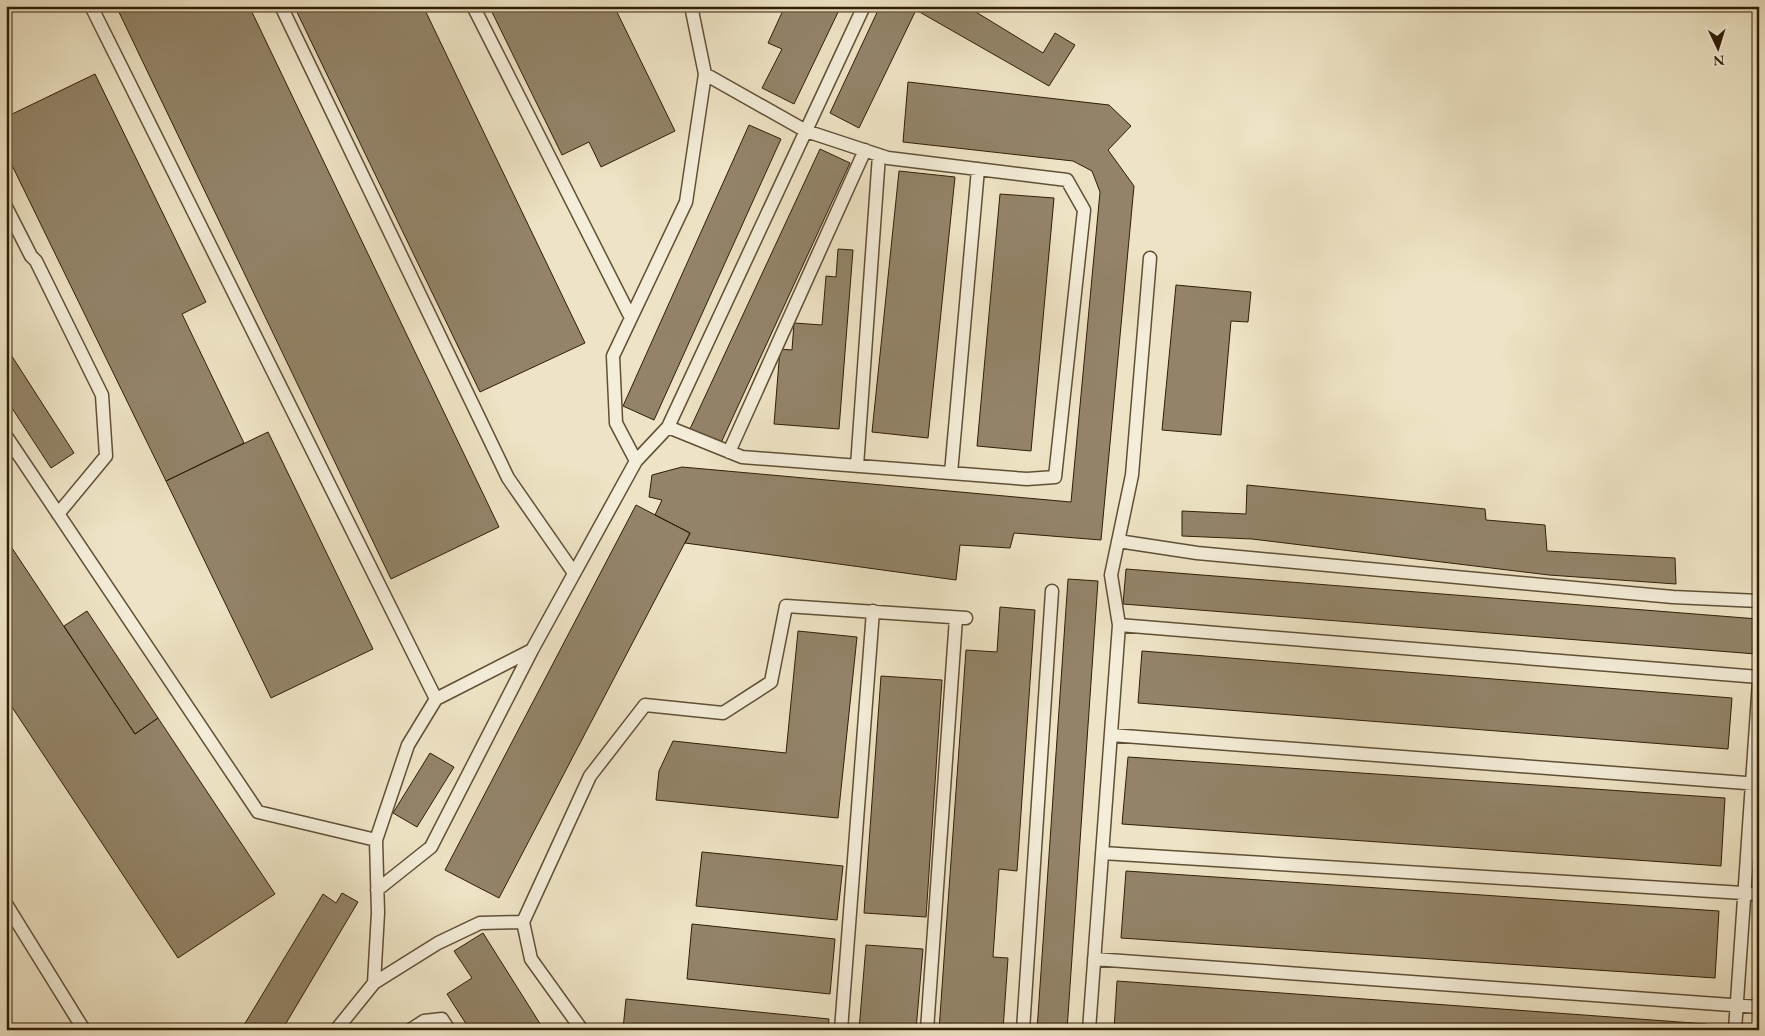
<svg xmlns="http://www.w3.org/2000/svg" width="1765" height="1036" font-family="'EB Garamond',serif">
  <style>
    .building { fill: #938469; stroke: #301d05 }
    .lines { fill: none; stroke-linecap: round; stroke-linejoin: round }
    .service-casing { stroke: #604f35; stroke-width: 15 }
    .service { stroke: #f4edd9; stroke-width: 12 }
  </style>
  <rect width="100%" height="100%" fill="#eee4c5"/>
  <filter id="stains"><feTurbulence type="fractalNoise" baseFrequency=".004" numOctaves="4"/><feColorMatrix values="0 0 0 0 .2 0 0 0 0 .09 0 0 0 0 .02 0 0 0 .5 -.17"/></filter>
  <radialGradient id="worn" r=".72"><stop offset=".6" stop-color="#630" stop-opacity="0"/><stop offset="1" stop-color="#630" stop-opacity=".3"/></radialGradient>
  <path class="building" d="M116 6H249L499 527 391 579Z
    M294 6H423L585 343 480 392Z
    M489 6H614L675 131 601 167 589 142 562 155Z
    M785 6H841L794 104 762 88 782 49 768 43Z
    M880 6H966L1043 53 1055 33 1075 45 1049 86 916 10 859 128 830 113Z
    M95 74 206 302 182 314 244 443 166 481 6 153V117Z
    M908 82 1109 105 1131 126 1108 150 1134 186 1101 540 1014 533 1010 548 960 545 956 580 685 543 690 533 655 515 662 500 649 497 652 475 682 467 1071 502 1100 192 1092 171 1073 161 903 142Z
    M749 125 781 139 654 420 623 406Z
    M820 149 850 163 720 445 689 431Z
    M899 171 955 177 928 438 872 432Z
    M1000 194 1054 198 1031 451 977 446Z
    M838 249 853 250 839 429 774 424 780 349 792 350 794 323 822 325 826 276 836 277Z
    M1176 285 1251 292 1248 322 1231 321 1221 435 1162 430Z
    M6 347 74 453 51 468 6 399Z
    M268 432 373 649 271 698 166 481Z
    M1247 485 1485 509 1486 520 1545 525 1547 551 1675 558 1676 584 1549 575 1252 539 1182 536V511L1246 514Z
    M636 505 690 533 499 898 445 870Z
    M6 539 135 734 158 718 275 894 178 958 6 698Z
    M1126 569 1758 619 1756 654 1123 604Z
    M1068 579 1098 581 1067 1030H1037Z
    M1000 607 1035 610 1017 871 999 869 993 957 1008 958 1003 1030H939L966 650 997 652Z
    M87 611 158 718 135 734 64 626Z
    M798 631 857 637 838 818 656 800 659 771 673 741 786 753Z
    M1142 651 1732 698 1728 749 1138 703Z
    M881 676 942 680 926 917 864 913Z
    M430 753 454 767 417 827 393 813Z
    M1128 757 1725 798 1721 866 1122 824Z
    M702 852 843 866 837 920 696 906Z
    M1126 871 1719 911 1715 978 1121 938Z
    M342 893 358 902 282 1030H241L323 894 336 903Z
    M692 924 835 939 830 994 687 979Z
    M483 933 544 1030H470L447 994 472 978 454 951Z
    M866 945 923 949 916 1030H859Z
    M1117 981 1707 1024 1706 1030H1114Z
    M626 999 829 1019 828 1030 623 1029Z"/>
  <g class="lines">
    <g class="service-casing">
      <path id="service" d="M91 6 436 699
        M281 6 508 478 574 573
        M473 6 631 318
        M6 207 31 256 36 261 102 395 106 456 58 514
        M668 427 742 457 1027 479 1055 477 1084 210 1067 180 888 158 806 131 705 74
        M6 436 258 812 376 840
        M729 452 865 150
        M636 461 616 423 613 356 686 202 705 74 691 6
        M857 466 879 155
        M951 473 978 169
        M1118 541 1197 553 1673 597 1759 601
        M1119 625 1759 677
        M1111 735 1759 784
        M1102 853 1759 894
        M377 890 431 847 532 650
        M6 904 84 1030
        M1094 959 1759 1007
        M374 983 378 913 376 840 408 745 436 699 532 650 636 461 668 427 864 6
        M336 1030 374 983 438 943 480 923 523 922
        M410 1030 424 1021 442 1019 449 1030
        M582 1030 531 959 523 922 590 776 645 705 723 713 771 682 786 606 966 618
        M841 1030 873 611
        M927 1030 956 618
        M1023 1030 1052 591
        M1089 1030 1119 625 1111 575 1132 475 1150 258
        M1735 1030 1759 681"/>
    </g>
    <use href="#service" class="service"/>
  </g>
  <rect width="1765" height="1036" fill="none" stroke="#eee4c5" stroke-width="25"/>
  <rect x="8" y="8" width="1750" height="1021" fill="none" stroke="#301d05" stroke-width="2.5"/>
  <rect x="12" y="12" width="1740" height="1011" fill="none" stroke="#301d05"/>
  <g transform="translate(1718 48) rotate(176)" stroke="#f4edd9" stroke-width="4" paint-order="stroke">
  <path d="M0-4L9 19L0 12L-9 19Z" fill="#301d05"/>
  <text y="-8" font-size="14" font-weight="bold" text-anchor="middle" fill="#301d05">N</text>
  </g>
  <rect width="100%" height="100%" filter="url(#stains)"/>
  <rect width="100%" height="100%" fill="url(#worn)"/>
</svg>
